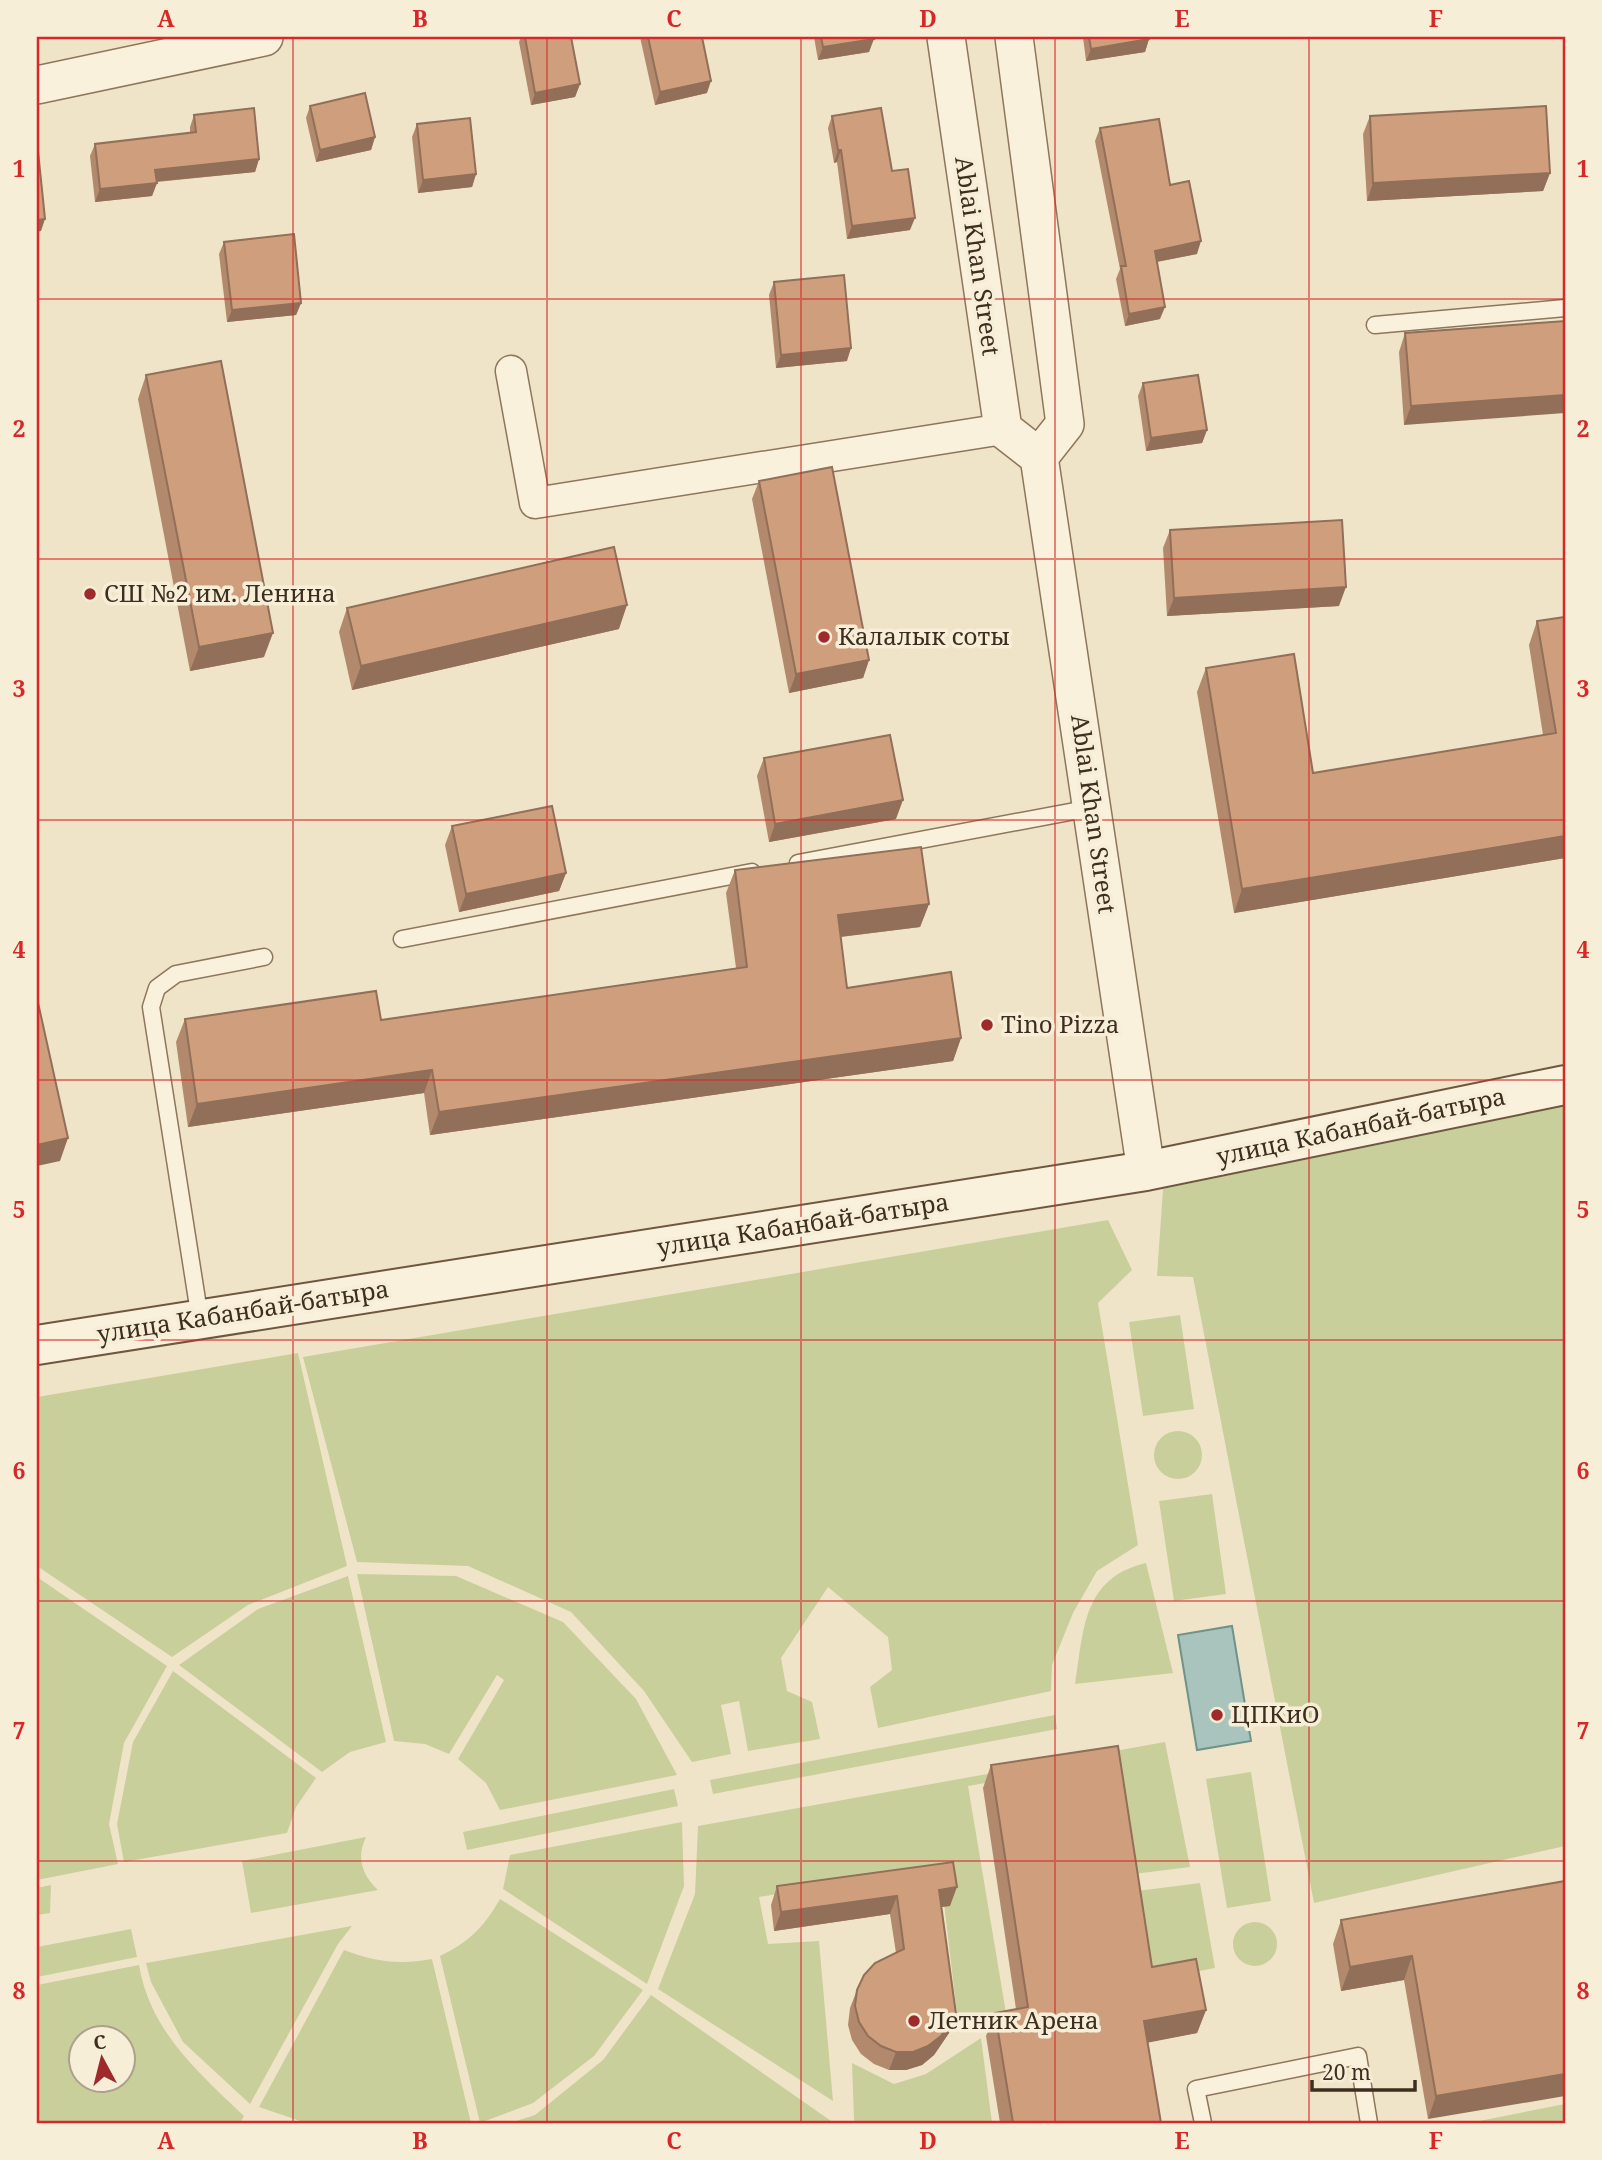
<svg xmlns="http://www.w3.org/2000/svg" width="1602" height="2160" font-family="'Noto Serif',serif">
  <style>
    .green { fill: #c9cf9b; fill-rule: evenodd }
    .water { fill: #a9c4bc; stroke: #6f938a; stroke-width: 2 }
    .lines { fill: none; stroke-linecap: round; stroke-linejoin: round }
    .service-casing { stroke: #8d765c; stroke-width: 19 }
    .minor-casing { stroke: #8d765c; stroke-width: 33 }
    .tertiary-casing { stroke: #8d765c; stroke-width: 40 }
    .secondary-casing { stroke: #6f573f; stroke-width: 42 }
    .service { stroke: #faf1dc; stroke-width: 16 }
    .minor { stroke: #faf1dc; stroke-width: 30 }
    .tertiary { stroke: #faf1dc; stroke-width: 37 }
    .secondary { stroke: #faf1dc; stroke-width: 38 }
    .wall { fill: #b2896c }
    .shaded-wall { fill: #916f58 }
    .building { fill: #cf9f7d; stroke: #916f58; stroke-width: 2 }
    .grid { fill: none; stroke: #d62828; stroke-width: 2; stroke-opacity: 0.55 }
    .poi-dot { fill: #9e2a2b; stroke: #f7eed8; stroke-width: 2.5 }
    .labels { text-anchor: middle; stroke-width: 7; stroke-linejoin: round; paint-order: stroke }
    .street-label { font-size: 24px; fill: #3d2e20; stroke: #f7eed8 }
    .poi-label { font-size: 24px; fill: #3d2e20; stroke: #f7eed8; text-anchor: start }
    .neatline { fill: none; stroke: #d62828; stroke-width: 2.5 }
    .grid-label { font-size: 23px; text-anchor: middle; font-weight: bold; fill: #d62828 }
  </style>
  <rect width="100%" height="100%" fill="#f0e4c8"/>
  <path class="green" d="M1565 1103V1846L1314 1903 1193 1277 1157 1276 1163 1189Z
    M1108 1220 1132 1270 1098 1303 1138 1545 1097 1571 1073 1613 1052 1665 1051 1691 878 1728 870 1687 892 1670 888 1637 828 1587 781 1658 787 1691 812 1702 820 1739 748 1751 739 1701 721 1705 731 1754 692 1762 644 1691 571 1612 468 1566 357 1562 303 1357Z
    M1180 1315 1194 1409 1143 1416 1129 1322Z
    M298 1353 347 1566 248 1605 172 1657 37 1566V1397Z
    M1154 1455a24 24 0 1 1 48 0a24 24 0 1 1-48 0Z
    M1212 1494 1226 1594 1174 1601 1159 1501Z
    M1146 1563 1173 1673 1075 1684C1084 1630 1082 1578 1146 1563Z
    M357 1574 456 1576 563 1622 636 1699 677 1775 500 1810 486 1783 458 1759 504 1680 497 1675 449 1754 425 1744 394 1741Z
    M348 1576 386 1742 350 1752 322 1772 179 1665 258 1609Z
    M37 1577 167 1666 124 1743 109 1824 118 1864 37 1880Z
    M173 1671 316 1778 296 1807 287 1833 124 1862 117 1824 133 1742Z
    M1055 1715 1057 1729 713 1794 710 1780Z
    M1165 1742 1190 1867 1126 1875 1111 1761 968 1786 1006 2013 957 2014 940 1869 759 1897 768 1944 819 1941 833 2101 658 1989 695 1894 698 1826Z
    M1251 1772 1271 1901 1227 1908 1206 1779Z
    M674 1789 678 1806 467 1850 463 1832Z
    M682 1822 684 1886 647 1984 503 1889 510 1855Z
    M366 1837C356 1858 362 1875 378 1890L251 1913 242 1861Z
    M1200 1883 1215 1968 1152 1980 1137 1891Z
    M51 1885 50 1913 37 1915V1888Z
    M500 1899 643 1990 594 2056 533 2103 480 2123 440 1956C469 1942 484 1927 500 1899Z
    M1233 1944a22 22 0 1 1 44 0a22 22 0 1 1-44 0Z
    M352 1926 338 1944 250 2104 183 2042 151 1982 146 1963Z
    M131 1929 137 1957 37 1977V1947Z
    M344 1950C375 1962 400 1965 432 1959L471 2123H306L259 2107Z
    M139 1965C150 2031 198 2072 244 2116L240 2123H37V1985ZM80 2038H122V2080H80Z
    M651 1995 834 2123H510L535 2115 603 2060Z
    M981 2038 992 2123H858L854 2120 852 2063 894 2084 926 2074Z
    M1565 2104V2123H1469Z"/>
  <path class="water" d="M1232 1626 1251 1741 1197 1750 1178 1635Z"/>
  <g class="lines">
    <g class="service-casing">
      <path id="service" d="M1375 325 1565 308
        M798 863 1091 808
        M402 939 752 872
        M200 1319 151 1007 157 988 176 974 264 957
        M1203 2123 1196 2089 1358 2056 1369 2123"/>
    </g>
    <g class="minor-casing">
      <path id="minor" d="M511 371 535 503 1003 429"/>
    </g>
    <g class="tertiary-casing">
      <path id="tertiary" d="M946 37 1003 429 1039 457 1146 1171
        M1014 37 1065 424 1039 457
        M37 85 264 37"/>
    </g>
    <g class="secondary-casing">
      <path id="secondary" d="M37 1345 1146 1171 1565 1085"/>
    </g>
    <use href="#service" class="service"/>
    <use href="#minor" class="minor"/>
    <use href="#tertiary" class="tertiary"/>
    <use href="#secondary" class="secondary"/>
  </g>
  <path class="wall" d="M521 37H571L580 84 575 97 531 105 519 42Z
    M640 37H702L707 93 655 105Z
    M814 37H873L869 52 818 60Z
    M1083 37H1149V39L1145 52 1086 61Z
    M310 106 375 137 371 150 316 162 306 118Z
    M194 115 259 159 255 172 157 182 152 196 95 202 90 156 95 144 190 133V127Z
    M832 116 892 171 910 230 847 239 837 162 834 163 828 128Z
    M1370 116 1550 173 1543 191 1367 201 1363 134Z
    M417 124 476 174 472 187 418 193 412 137Z
    M1100 128 1170 185 1197 254 1157 262 1160 319 1125 326 1116 279 1120 269 1095 141Z
    M224 242 301 303 296 315 227 322 219 254Z
    M774 282 847 361 776 368 769 295Z
    M1565 321 1404 425 1399 352 1405 333Z
    M146 375 264 657 190 671 138 399Z
    M1143 383 1207 430 1202 443 1146 451 1138 396Z
    M759 481 869 660 863 678 789 693 752 499Z
    M1170 530 1339 606 1167 616 1163 548Z
    M347 608 619 629 352 690 339 632Z
    M1565 617V858L1234 913 1197 692 1206 668 1313 773 1543 735 1529 645 1537 621Z
    M764 758 896 819 769 842 757 776Z
    M452 826 566 873 559 891 459 912 445 845Z
    M735 870 929 904 920 927 841 937 847 988 961 1038 953 1061 430 1135 424 1093 188 1127 176 1042 185 1019 381 1020 736 968 726 893Z
    M991 1765 1152 1967 1206 2010 1197 2033 1148 2042 1161 2123H1000L986 2036 995 2013 1016 2009 983 1788Z
    M953 1862 950 1906 941 1907 949 2033 934 2055 922 2065 906 2070H889L874 2064 861 2054 852 2040 848 2025 850 2008 857 1990 896 1953 890 1914 774 1931 771 1905 777 1886Z
    M1565 1881 1428 2119 1404 1980 1341 1991 1333 1944 1341 1920Z"/>
  <path class="shaded-wall" d="M874 39 869 52 818 60 823 47Z
    M1149 39 1145 52 1086 61 1091 49Z
    M711 81 707 93 655 105 660 92Z
    M580 84 575 97 531 105 535 93Z
    M375 137 371 150 316 162 320 150Z
    M838 150H841L837 162 834 163Z
    M259 159 255 172 151 182 155 170Z
    M1550 173 1543 191 1367 201 1373 183Z
    M476 174 472 187 418 193 423 180Z
    M157 183 152 196 95 202 100 189Z
    M915 218 910 230 847 239 852 226Z
    M45 219 41 231 37 232V220Z
    M1201 241 1197 254 1150 263 1155 251Z
    M301 303 296 315 227 322 232 310Z
    M1165 307 1160 319 1125 326 1129 314Z
    M851 348 847 361 776 368 781 355Z
    M1565 395V413L1404 425 1411 406Z
    M1207 430 1202 443 1146 451 1151 438Z
    M1346 587 1339 606 1167 616 1174 598Z
    M627 605 619 629 352 690 361 666Z
    M273 633 264 657 190 671 199 647Z
    M869 660 863 678 789 693 796 674Z
    M903 800 896 819 769 842 775 824Z
    M1565 836V858L1234 913 1242 889Z
    M566 873 559 891 459 912 466 894Z
    M929 904 920 927 830 938 838 915Z
    M961 1038 953 1061 430 1135 439 1112Z
    M432 1070 424 1093 188 1127 197 1104Z
    M68 1138 60 1161 37 1166V1145Z
    M957 1887 950 1906 932 1908 939 1890Z
    M897 1896 890 1914 774 1931 781 1912Z
    M1412 1956 1404 1980 1341 1991 1350 1967Z
    M1206 2010 1197 2033 1136 2045 1144 2021Z
    M956 2014 949 2033 934 2055 922 2065 906 2070H889L896 2052Z
    M1565 2074V2096L1428 2119 1436 2096Z"/>
  <path class="building" d="M525 37H571L580 84 535 93Z
    M648 37H702L711 81 660 92Z
    M821 37H873L874 39 823 47Z
    M1089 37H1149V39L1091 49Z
    M365 93 375 137 320 150 310 106Z
    M1546 106 1550 173 1373 183 1370 116Z
    M254 108 259 159 155 170 157 183 100 189 95 144 196 132 194 115Z
    M881 108 892 171 908 169 915 218 852 226 841 150H838L832 116Z
    M470 118 476 174 423 180 417 124Z
    M1159 119 1170 185 1189 181 1201 241 1155 251 1165 307 1129 314 1121 266H1126L1100 128Z
    M38 151 45 219 37 220V152Z
    M294 234 301 303 232 310 224 242Z
    M844 275 851 348 781 355 774 282Z
    M1565 321V395L1411 406 1405 333Z
    M221 361 273 633 199 647 146 375Z
    M1198 375 1207 430 1151 438 1143 383Z
    M832 467 869 660 796 674 759 481Z
    M1342 520 1346 587 1174 598 1170 530Z
    M614 547 627 605 361 666 347 608Z
    M1565 617V836L1242 889 1206 668 1294 654 1313 773 1556 733 1537 621Z
    M890 735 903 800 775 824 764 758Z
    M552 806 566 873 466 894 452 826Z
    M921 847 929 904 838 915 847 988 951 972 961 1038 439 1112 432 1070 197 1104 185 1019 376 991 381 1020 747 967 735 870Z
    M37 998 68 1138 37 1145Z
    M1118 1746 1152 1967 1196 1959 1206 2010 1144 2021 1161 2123H1013L995 2013 1028 2007 991 1765Z
    M953 1862 957 1887 939 1890 956 2014 941 2036 928 2046 913 2052H896L881 2046 868 2036 859 2022 855 2006 857 1990 864 1975 875 1963 904 1949 897 1896 781 1912 777 1886Z
    M1565 1881V2074L1436 2096 1412 1956 1350 1967 1341 1920Z"/>
  <path class="grid" d="M293 37V2123M547 37V2123M801 37V2123M1055 37V2123M1309 37V2123M37 299H1565M37 559H1565M37 820H1565M37 1080H1565M37 1340H1565M37 1601H1565M37 1861H1565"/>
  <g class="poi-dot">
    <circle cx="90" cy="594" r="7"/>
    <circle cx="824" cy="637" r="7"/>
    <circle cx="987" cy="1025" r="7"/>
    <circle cx="1217" cy="1715" r="7"/>
    <circle cx="914" cy="2021" r="7"/>
  </g>
  <g class="labels">
    <g class="street-label">
      <text transform="translate(977 256) rotate(82)" y="8">Ablai Khan Street</text>
      <text transform="translate(1093 814) rotate(82)" y="8">Ablai Khan Street</text>
      <text transform="translate(1361 1127) rotate(-12)" y="8">улица Кабанбай-батыра</text>
      <text transform="translate(803 1225) rotate(-9)" y="8">улица Кабанбай-батыра</text>
      <text transform="translate(243 1312) rotate(-9)" y="8">улица Кабанбай-батыра</text>
    </g>
    <g class="poi-label">
      <text x="104" y="602">СШ №2 им. Ленина</text>
      <text x="838" y="645">Калалык соты</text>
      <text x="1001" y="1033">Tino Pizza</text>
      <text x="1231" y="1723">ЦПКиО</text>
      <text x="928" y="2029">Летник Арена</text>
    </g>
  </g>
  <rect width="1602" height="2160" fill="none" stroke="#f7eed8" stroke-width="77"/>
  <g transform="translate(102 2059) rotate(353)"><circle r="33" fill="#f7eed8" stroke="#ada18e" stroke-width="2"/>
  <path d="M0-5L12 26L0 18L-12 26Z" fill="#9e2a2b"/>
  <text y="-10" font-size="19" font-weight="bold" text-anchor="middle" fill="#3d2e20">С</text>
  </g>
  <path d="M1312 2080v10h103v-10" fill="none" stroke="#3d2e20" stroke-width="3.5"/>
  <text x="1322" y="2080" font-size="21" fill="#3d2e20" stroke="#f7eed8" stroke-width="5" paint-order="stroke">20 m</text>
  <rect x="38" y="38" width="1526" height="2084" class="neatline"/>
  <g class="grid-label">
    <text x="166" y="27">A</text>
    <text x="420" y="27">B</text>
    <text x="674" y="27">C</text>
    <text x="928" y="27">D</text>
    <text x="1182" y="27">E</text>
    <text x="1436" y="27">F</text>
    <text x="19" y="177">1</text>
    <text x="1583" y="177">1</text>
    <text x="19" y="437">2</text>
    <text x="1583" y="437">2</text>
    <text x="19" y="697">3</text>
    <text x="1583" y="697">3</text>
    <text x="19" y="958">4</text>
    <text x="1583" y="958">4</text>
    <text x="19" y="1218">5</text>
    <text x="1583" y="1218">5</text>
    <text x="19" y="1479">6</text>
    <text x="1583" y="1479">6</text>
    <text x="19" y="1739">7</text>
    <text x="1583" y="1739">7</text>
    <text x="19" y="1999">8</text>
    <text x="1583" y="1999">8</text>
    <text x="166" y="2149">A</text>
    <text x="420" y="2149">B</text>
    <text x="674" y="2149">C</text>
    <text x="928" y="2149">D</text>
    <text x="1182" y="2149">E</text>
    <text x="1436" y="2149">F</text>
  </g>
</svg>
